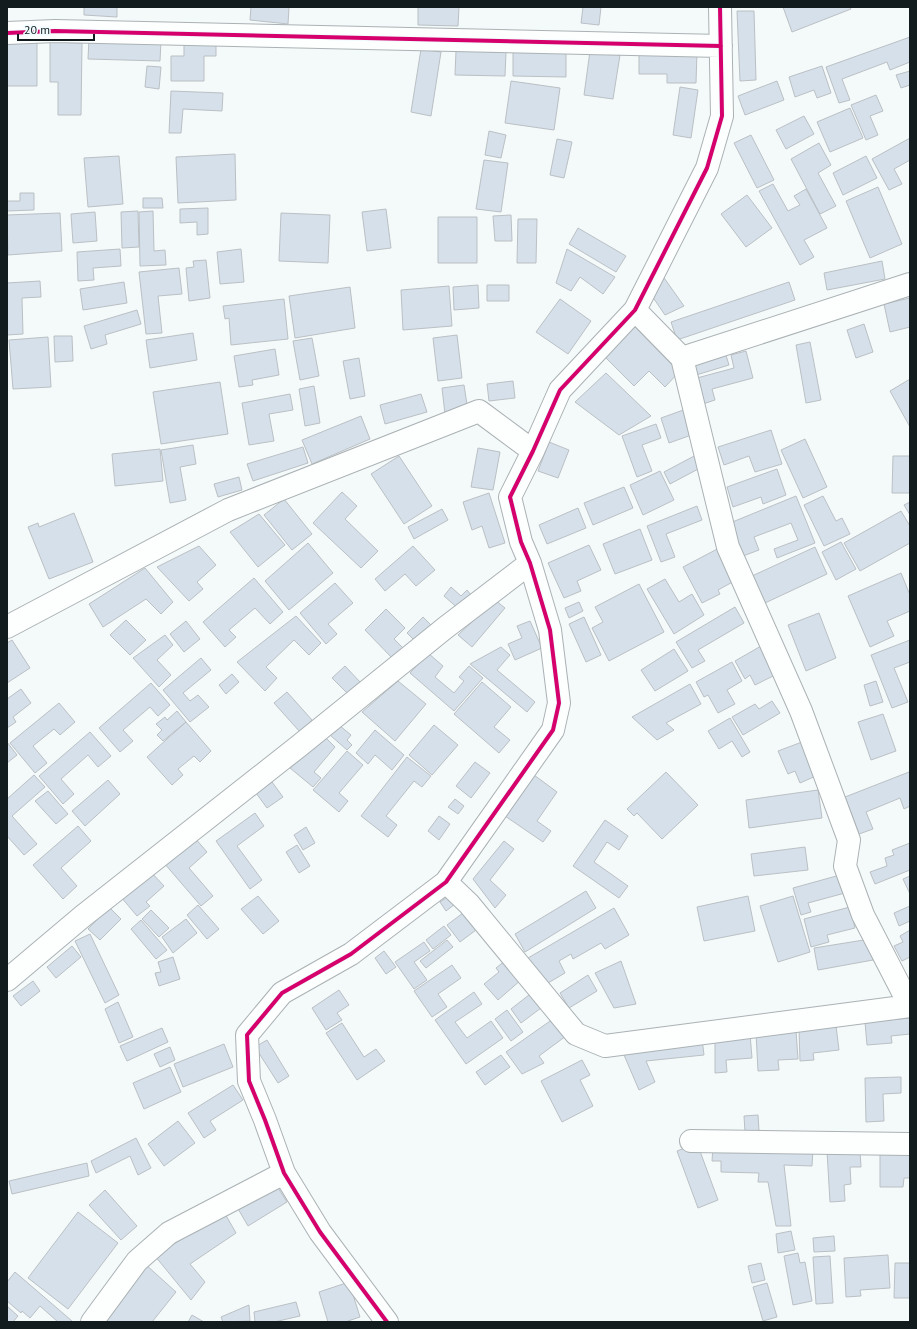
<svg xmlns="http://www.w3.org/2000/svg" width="917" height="1329" font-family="'PT Sans',sans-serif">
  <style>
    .building { fill: #d5e0ea; stroke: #bbc0c4 }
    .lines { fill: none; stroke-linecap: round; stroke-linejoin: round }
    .minor-casing { stroke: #abb2b4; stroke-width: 24 }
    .minor { stroke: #fdfefe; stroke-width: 22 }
    .cycleway-casing { stroke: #f0fbfe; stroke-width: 6 }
    .cycleway { stroke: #d6006c; stroke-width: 4 }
  </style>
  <rect width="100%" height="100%" fill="#f4f9fa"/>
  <path class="building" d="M84 7H117V17L84 15Z
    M251 7H289L288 24 250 20Z
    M418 7H459L458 26 418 25Z
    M583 7H601L599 25 581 23Z
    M783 7H850L851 9 792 32Z
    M737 11H754L756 80 740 81Z
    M910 37V62L890 70 887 62 842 79 850 100 839 103 826 67Z
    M89 38 161 40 160 61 88 59Z
    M7 41H37V86H7Z
    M50 42 82 43 81 115H58V82H50Z
    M216 42V56H204V81H171V56H184V43Z
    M421 49 441 52 431 116 411 112Z
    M639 50 697 51 696 83H667V74H639Z
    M456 51 506 52 505 76 455 75Z
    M513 51H566V77L513 76Z
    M590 51 620 55 613 99 584 95Z
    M147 66 161 67 159 89 145 87Z
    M822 66 831 93 817 98 814 90 795 97 789 77Z
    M910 71V85L901 88 896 75Z
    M511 81 560 88 554 130 505 123Z
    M777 81 784 100 745 115 738 96Z
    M680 87 698 90 691 138 673 135Z
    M171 91 223 93 222 111 183 109 181 133H169Z
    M876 95 883 111 870 116 878 135 866 140 851 105Z
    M850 108 863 138 830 152 817 122Z
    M804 116 814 134 786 149 776 130Z
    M489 131 506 135 501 158 485 155Z
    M751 135 774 180 757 188 734 143Z
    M910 138V160L894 169 902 184 889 190 872 159Z
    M557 139 572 142 564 178 550 175Z
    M819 143 831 165 818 173 836 206 820 214 791 159Z
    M235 154 236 200 178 203 176 157Z
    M119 156 123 204 88 207 84 158Z
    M866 156 877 178 843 195 833 173Z
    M484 160 508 163 501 212 476 209Z
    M773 184 788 211 800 205 794 196 806 189 827 228 804 240 814 257 800 265 759 191Z
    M878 187 902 244 870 258 846 201Z
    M20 193H34V210L7 211V201H20Z
    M747 195 772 228 746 247 721 214Z
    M143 198H162L163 208H143Z
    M208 208V234L197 235V222L180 223V209Z
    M386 209 391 248 367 251 362 212Z
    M138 211 139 247 122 248 121 212Z
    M153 211 154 251 165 250 166 265 140 266 139 212Z
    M95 212 97 241 73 243 71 214Z
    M60 213 62 251 8 255 7 215Z
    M281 213 330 215 328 263 279 261Z
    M511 215 512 241H495L493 216Z
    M438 217H477V263H438Z
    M518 219H537L536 263H517Z
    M578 228 626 256 616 272 569 244Z
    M120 249 121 266 93 268 94 280 78 281 77 252Z
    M241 249 244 282 220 284 217 252Z
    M567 249 615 277 603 294 580 277 571 291 556 283Z
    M206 260 210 298 189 301 186 268 194 267 193 261Z
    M882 261 885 279 827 290 824 273Z
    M179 268 182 294 158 296 162 333 146 334 139 272Z
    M662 275 684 306 665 315 652 296Z
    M40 281 41 297 22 298 23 334 7 335V283Z
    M124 282 127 303 83 310 80 289Z
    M789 282 795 300 677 340 671 322Z
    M478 285 479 308 454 310 453 287Z
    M487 285H509V301H487Z
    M449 286 452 326 403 330 401 290Z
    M350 287 355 328 295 338 289 296Z
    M910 298V327L890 332 884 304Z
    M284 299 288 339 231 345 229 318 225 319 223 306Z
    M560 299 591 321 568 354 536 332Z
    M137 310 141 324 105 335 107 344 91 349 84 326Z
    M864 324 873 352 856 358 847 330Z
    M635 327 679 372 665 387 649 371 634 386 605 357Z
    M193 333 197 360 150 368 146 340Z
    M457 335 462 378 438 381 433 338Z
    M54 336H72L73 361 55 362Z
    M48 337 51 387 13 389 9 340Z
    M312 338 319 376 300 380 293 341Z
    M810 342 821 400 806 403 796 345Z
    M275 349 279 375 252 380 253 385 239 387 234 356Z
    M746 351 753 378 712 389 715 400 703 404 697 378 734 368 731 355Z
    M725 352 729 365 693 376 689 364Z
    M359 358 365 396 350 399 343 361Z
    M606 373 651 416 619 435 575 402Z
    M910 379V427L890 391Z
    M513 381 515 398 489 401 487 384Z
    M220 382 228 434 161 444 153 392Z
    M464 385 468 411 445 414 442 388Z
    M314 386 320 423 305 426 299 389Z
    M290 394 293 410 269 414 274 441 249 445 242 403Z
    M421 394 427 412 385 424 380 405Z
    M689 408 697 433 669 443 661 418Z
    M361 416 370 439 312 464 302 440Z
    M656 424 661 438 642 445 652 471 637 477 622 436Z
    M771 430 782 464 755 472 749 456 724 465 718 447Z
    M805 439 827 487 803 498 781 450Z
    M549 442 569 450 558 478 538 471Z
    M193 445 196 464 180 467 186 500 170 503 161 450Z
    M303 447 308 463 253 481 247 464Z
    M478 448 500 452 493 490 471 487Z
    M160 449 163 481 115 486 112 454Z
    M696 455 702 467 670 484 664 472Z
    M399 456 432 506 404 524 371 474Z
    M893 456H910V493H892Z
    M777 469 786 495 763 504 761 497 733 507 727 487Z
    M660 471 674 500 643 515 630 485Z
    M239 477 242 490 218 497 214 484Z
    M624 487 633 508 593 525 584 503Z
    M342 492 357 506 345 519 378 551 361 568 313 523Z
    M489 493 505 543 489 548 482 526 472 530 463 502Z
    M796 496 815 543 777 558 774 549 798 540 791 523 754 537 759 550 743 556 730 523Z
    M823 496 836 521 842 518 850 534 824 546 804 505Z
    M284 499 312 534 292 550 264 515Z
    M910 502V515L904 505Z
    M697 506 702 520 666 534 675 557 661 562 647 526Z
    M578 508 586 528 547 544 539 525Z
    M442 509 448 520 414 539 408 527Z
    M901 511 910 526V543L860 571 844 543Z
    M74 513 93 562 49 579 28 527 38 523 39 527Z
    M259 514 285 545 258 567 230 532Z
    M640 529 652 560 615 574 603 544Z
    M841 542 856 569 836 580 822 552Z
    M308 543 333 573 289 610 265 581Z
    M589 545 601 570 577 581 581 591 564 598 548 563Z
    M199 546 216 565 197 582 203 589 189 601 157 567Z
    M413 546 435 570 416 586 405 574 385 591 375 579Z
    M721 547 738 579 718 590 720 594 702 603 683 567Z
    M815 547 827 574 765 603 752 576Z
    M145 568 173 602 161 614 146 599 103 627 89 604Z
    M901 573 910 595V611L887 621 894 636 870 647 848 596Z
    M254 578 283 612 270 624 255 608 229 630 236 637 225 647 203 622Z
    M665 579 679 602 692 594 704 615 674 634 647 589Z
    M335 583 353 603 328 624 337 634 326 644 300 613Z
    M639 584 664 632 609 661 592 628 603 622 595 607Z
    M451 587 461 596 467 590 472 596 460 610 444 596Z
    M495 600 505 608 472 647 458 635Z
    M579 602 583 611 569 618 565 608Z
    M735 607 744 623 698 650 705 661 692 668 676 642Z
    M386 609 405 628 394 639 404 649 394 660 365 630Z
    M819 613 836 658 806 671 788 625Z
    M296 616 321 643 309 655 294 640 266 667 277 678 265 691 237 662Z
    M423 617 435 629 419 645 407 633Z
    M584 617 601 655 586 662 569 624Z
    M126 620 146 640 130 655 110 635Z
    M186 621 200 639 184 652 170 634Z
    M530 621 542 648 515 660 508 644 522 638 517 626Z
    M165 635 173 645 157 660 171 675 159 687 133 658Z
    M12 640 30 668 7 683V643Z
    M910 640V662L894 668 908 702 892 708 871 655Z
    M761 646 777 674 755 685 750 675 745 679 735 661Z
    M501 647 510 655 497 670 535 702 527 712 470 664Z
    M674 649 688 671 655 691 641 670Z
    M428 653 443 666 435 677 454 693 464 681 459 677 469 666 483 678 454 711 410 673Z
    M201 658 211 670 183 693 190 701 198 695 209 707 190 722 163 690Z
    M732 662 742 681 727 690 735 704 718 713 708 695 704 697 696 682Z
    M345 666 361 683 349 695 332 678Z
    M232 674 239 682 226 694 219 685Z
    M398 681 426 704 395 741 362 712Z
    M876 681 883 702 870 706 864 685Z
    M482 682 511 707 494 727 510 740 499 753 454 714Z
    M151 683 170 705 158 716 150 707 123 730 133 741 120 752 99 728Z
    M690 684 701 704 666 723 674 730 657 740 632 717Z
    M21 689 31 703 13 717 16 722 7 728V699Z
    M287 692 312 720 300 732 274 703Z
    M772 701 780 713 743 735 732 717 755 704 759 709Z
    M59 703 75 722 60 735 54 729 33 746 47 763 35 773 10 743Z
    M177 711 186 722 163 741 157 735 162 730 156 724 165 717 167 720Z
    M883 714 896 751 871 760 858 722Z
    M730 718 750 752 742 757 732 741 719 749 708 731Z
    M186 722 211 751 200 762 194 756 178 769 183 775 172 785 147 757Z
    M339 725 351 735 347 740 352 745 347 750 330 735Z
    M434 725 458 745 432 775 409 755Z
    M375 730 404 755 392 770 375 755 368 764 356 753Z
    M90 732 111 756 98 767 88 755 61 779 74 794 63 804 39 776Z
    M326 738 335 747 314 772 321 778 313 787 290 768Z
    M7 742 17 755 7 763Z
    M802 742 816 776 800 783 795 771 788 774 778 751Z
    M347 751 363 765 339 793 348 801 339 812 313 790Z
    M407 757 431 776 422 787 414 781 386 816 397 825 388 837 361 816Z
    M475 762 490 773 471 798 456 786Z
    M666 772 698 805 662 839 637 813 634 816 627 809Z
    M909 772 910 775V806L904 809 900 798 866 812 873 829 859 834 845 797Z
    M34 775 45 787 12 816 37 844 24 855 7 836V799Z
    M534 775 557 792 537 821 551 831 543 842 505 816Z
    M108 780 120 794 85 826 72 811Z
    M272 782 283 797 267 808 256 793Z
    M818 790 822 818 749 828 746 800Z
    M48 791 68 814 56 824 35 801Z
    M455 799 464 806 458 814 448 807Z
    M255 813 264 826 237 846 262 880 250 889 216 841Z
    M439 816 450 824 439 840 428 831Z
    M605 820 628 836 619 850 607 842 594 862 628 886 619 898 573 866Z
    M78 826 91 841 61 868 77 886 63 899 33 865Z
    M306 827 315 843 303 850 294 835Z
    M194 837 207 852 189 868 213 896 201 906 164 863Z
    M504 841 514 849 490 880 506 895 495 908 473 879Z
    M910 843V870L875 884 870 872 887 866 885 858 894 855 892 850Z
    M297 845 310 866 299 873 286 852Z
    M805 847 808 870 754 876 751 854Z
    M150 871 164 886 146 902 150 906 137 916 121 897Z
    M840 875 845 893 808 903 811 912 801 915 793 888Z
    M910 876V894L903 879Z
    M586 891 596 908 525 952 515 934Z
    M453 893 459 901 446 911 440 902Z
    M258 896 279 921 263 934 241 909Z
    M748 896 755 931 704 941 697 907Z
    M793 896 810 952 778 962 760 906Z
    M198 905 219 929 207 939 187 915Z
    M910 906V921L899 926 894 913Z
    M109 907 121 919 100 940 88 929Z
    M850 907 855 928 827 935 829 942 811 947 804 919Z
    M614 908 629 935 605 949 601 943 573 959 571 954 559 961 565 973 548 983 528 958Z
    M151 910 169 928 159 937 142 919Z
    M467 910 480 927 460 942 447 925Z
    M186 919 197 933 173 953 162 937Z
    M141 920 167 950 156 959 131 929Z
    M444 926 451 935 433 949 426 940Z
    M910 930V957L902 961 894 946 903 942 900 936Z
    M90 934 119 995 105 1003 75 941Z
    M870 939 873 960 818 970 814 948Z
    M447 940 453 947 426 968 420 961Z
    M424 942 430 951 414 962 427 980 414 989 395 962Z
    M72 946 81 957 56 978 47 967Z
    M384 951 396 967 386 974 375 958Z
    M173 957 180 979 159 986 155 973 161 972 158 962Z
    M506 960 522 979 498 1000 484 984 499 972 496 968Z
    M621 961 636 1004 614 1008 595 973Z
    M452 965 461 978 438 994 447 1007 432 1017 414 991Z
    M588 975 597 991 569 1008 560 993Z
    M33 981 40 991 21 1006 13 996Z
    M339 990 349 1005 337 1013 342 1020 326 1030 312 1008Z
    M534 991 545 1005 521 1023 511 1009Z
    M474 992 482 1004 455 1022 467 1038 491 1021 503 1038 466 1064 435 1020Z
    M118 1002 133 1037 119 1043 105 1009Z
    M507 1010 523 1032 511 1041 495 1019Z
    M910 1018V1034L891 1036 892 1043 867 1045 865 1022Z
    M553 1019 566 1036 539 1056 544 1063 522 1074 506 1052Z
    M342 1023 364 1057 376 1049 385 1061 357 1080 326 1033Z
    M836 1026 839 1050 813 1053 814 1060 800 1061 799 1030Z
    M162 1028 168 1042 127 1061 120 1046Z
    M796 1031 798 1059 778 1060 779 1070 758 1071 756 1033Z
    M750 1034 752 1058 726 1060 727 1072 715 1073V1037Z
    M702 1039 704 1055 646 1061 655 1082 639 1090 621 1048Z
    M267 1040 289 1076 278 1083 255 1047Z
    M224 1044 233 1067 183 1087 174 1064Z
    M170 1047 175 1060 160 1067 154 1054Z
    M501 1055 510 1067 485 1085 476 1072Z
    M582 1060 590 1075 580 1080 593 1106 562 1122 541 1081Z
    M170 1067 181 1092 144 1109 133 1083Z
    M901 1077V1093L883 1094 884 1121 866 1122 865 1078Z
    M233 1085 243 1100 210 1121 216 1130 204 1138 188 1113Z
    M758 1115 759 1131 745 1132 744 1116Z
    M178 1121 195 1143 164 1166 148 1144Z
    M136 1138 151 1168 138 1175 130 1156 96 1173 91 1161Z
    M697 1143 718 1200 698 1208 677 1151Z
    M713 1147 813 1149 812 1166 784 1165 791 1226H776L768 1182H758L759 1173 721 1172V1161H712Z
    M827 1151H860L861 1167H850L851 1184 844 1185 845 1201 830 1202Z
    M880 1152H910V1178H904L903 1187H880Z
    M87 1163 89 1176 12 1194 9 1181Z
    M275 1183 287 1202 248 1226 237 1207Z
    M105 1190 137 1226 121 1240 89 1205Z
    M78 1212 118 1243 68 1309 28 1278Z
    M224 1212 236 1233 190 1264 205 1282 191 1300 155 1256Z
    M791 1231 795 1250 778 1253 776 1234Z
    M834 1236 835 1251 814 1252 813 1238Z
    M798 1253 800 1263 805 1262 812 1301 793 1305 784 1256Z
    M888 1255 890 1288 860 1290 861 1296 846 1297 844 1258Z
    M830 1256 833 1303 816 1304 813 1257Z
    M144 1263 176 1292 152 1322H97Z
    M761 1263 765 1280 752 1283 748 1266Z
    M895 1263H910V1298H894Z
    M15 1272 72 1321 71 1322H58L40 1306 30 1318 22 1311 21 1313 7 1301V1282Z
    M349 1282 360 1317 345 1322H328L319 1292Z
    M767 1283 777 1317 763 1321 753 1287Z
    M296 1302 300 1316 274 1322H255L254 1312Z
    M249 1305 250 1321 223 1322 221 1317Z
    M7 1306 18 1316 13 1322H7Z
    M192 1315 204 1322H188Z"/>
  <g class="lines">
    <g class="minor-casing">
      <path id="minor" d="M7 33 55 31 721 46
        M635 310 682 358 910 284
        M682 358 728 547 801 711 849 840 845 866 863 915 910 1006
        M7 627 228 510 479 411 533 451
        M446 882 469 904 576 1034 605 1046 910 1006
        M7 980 83 916 299 746 445 628 530 563
        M691 1141 910 1144
        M92 1322 137 1261 169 1233 284 1173
        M387 1322 320 1232 284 1173 265 1120 249 1081 247 1035 282 993 351 954 446 882 553 730 559 703 550 630 530 563 521 542 510 497 533 451 560 390 635 310 707 168 722 116 720 7"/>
    </g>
    <use href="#minor" class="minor"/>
    <g class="cycleway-casing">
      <path id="cycleway" d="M7 33 55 31 721 46
        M387 1322 320 1232 284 1173 265 1120 249 1081 247 1035 282 993 351 954 446 882 553 730 559 703 550 630 530 563 521 542 510 497 533 451 560 390 635 310 707 168 722 116 720 7"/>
    </g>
    <use href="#cycleway" class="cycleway"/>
  </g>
  <rect width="917" height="1329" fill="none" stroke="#121c1e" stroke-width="16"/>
  <path d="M18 34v6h76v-6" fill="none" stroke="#121c1e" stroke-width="2"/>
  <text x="24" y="34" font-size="12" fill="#121c1e" stroke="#f0fbfe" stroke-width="3" paint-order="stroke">20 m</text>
</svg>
